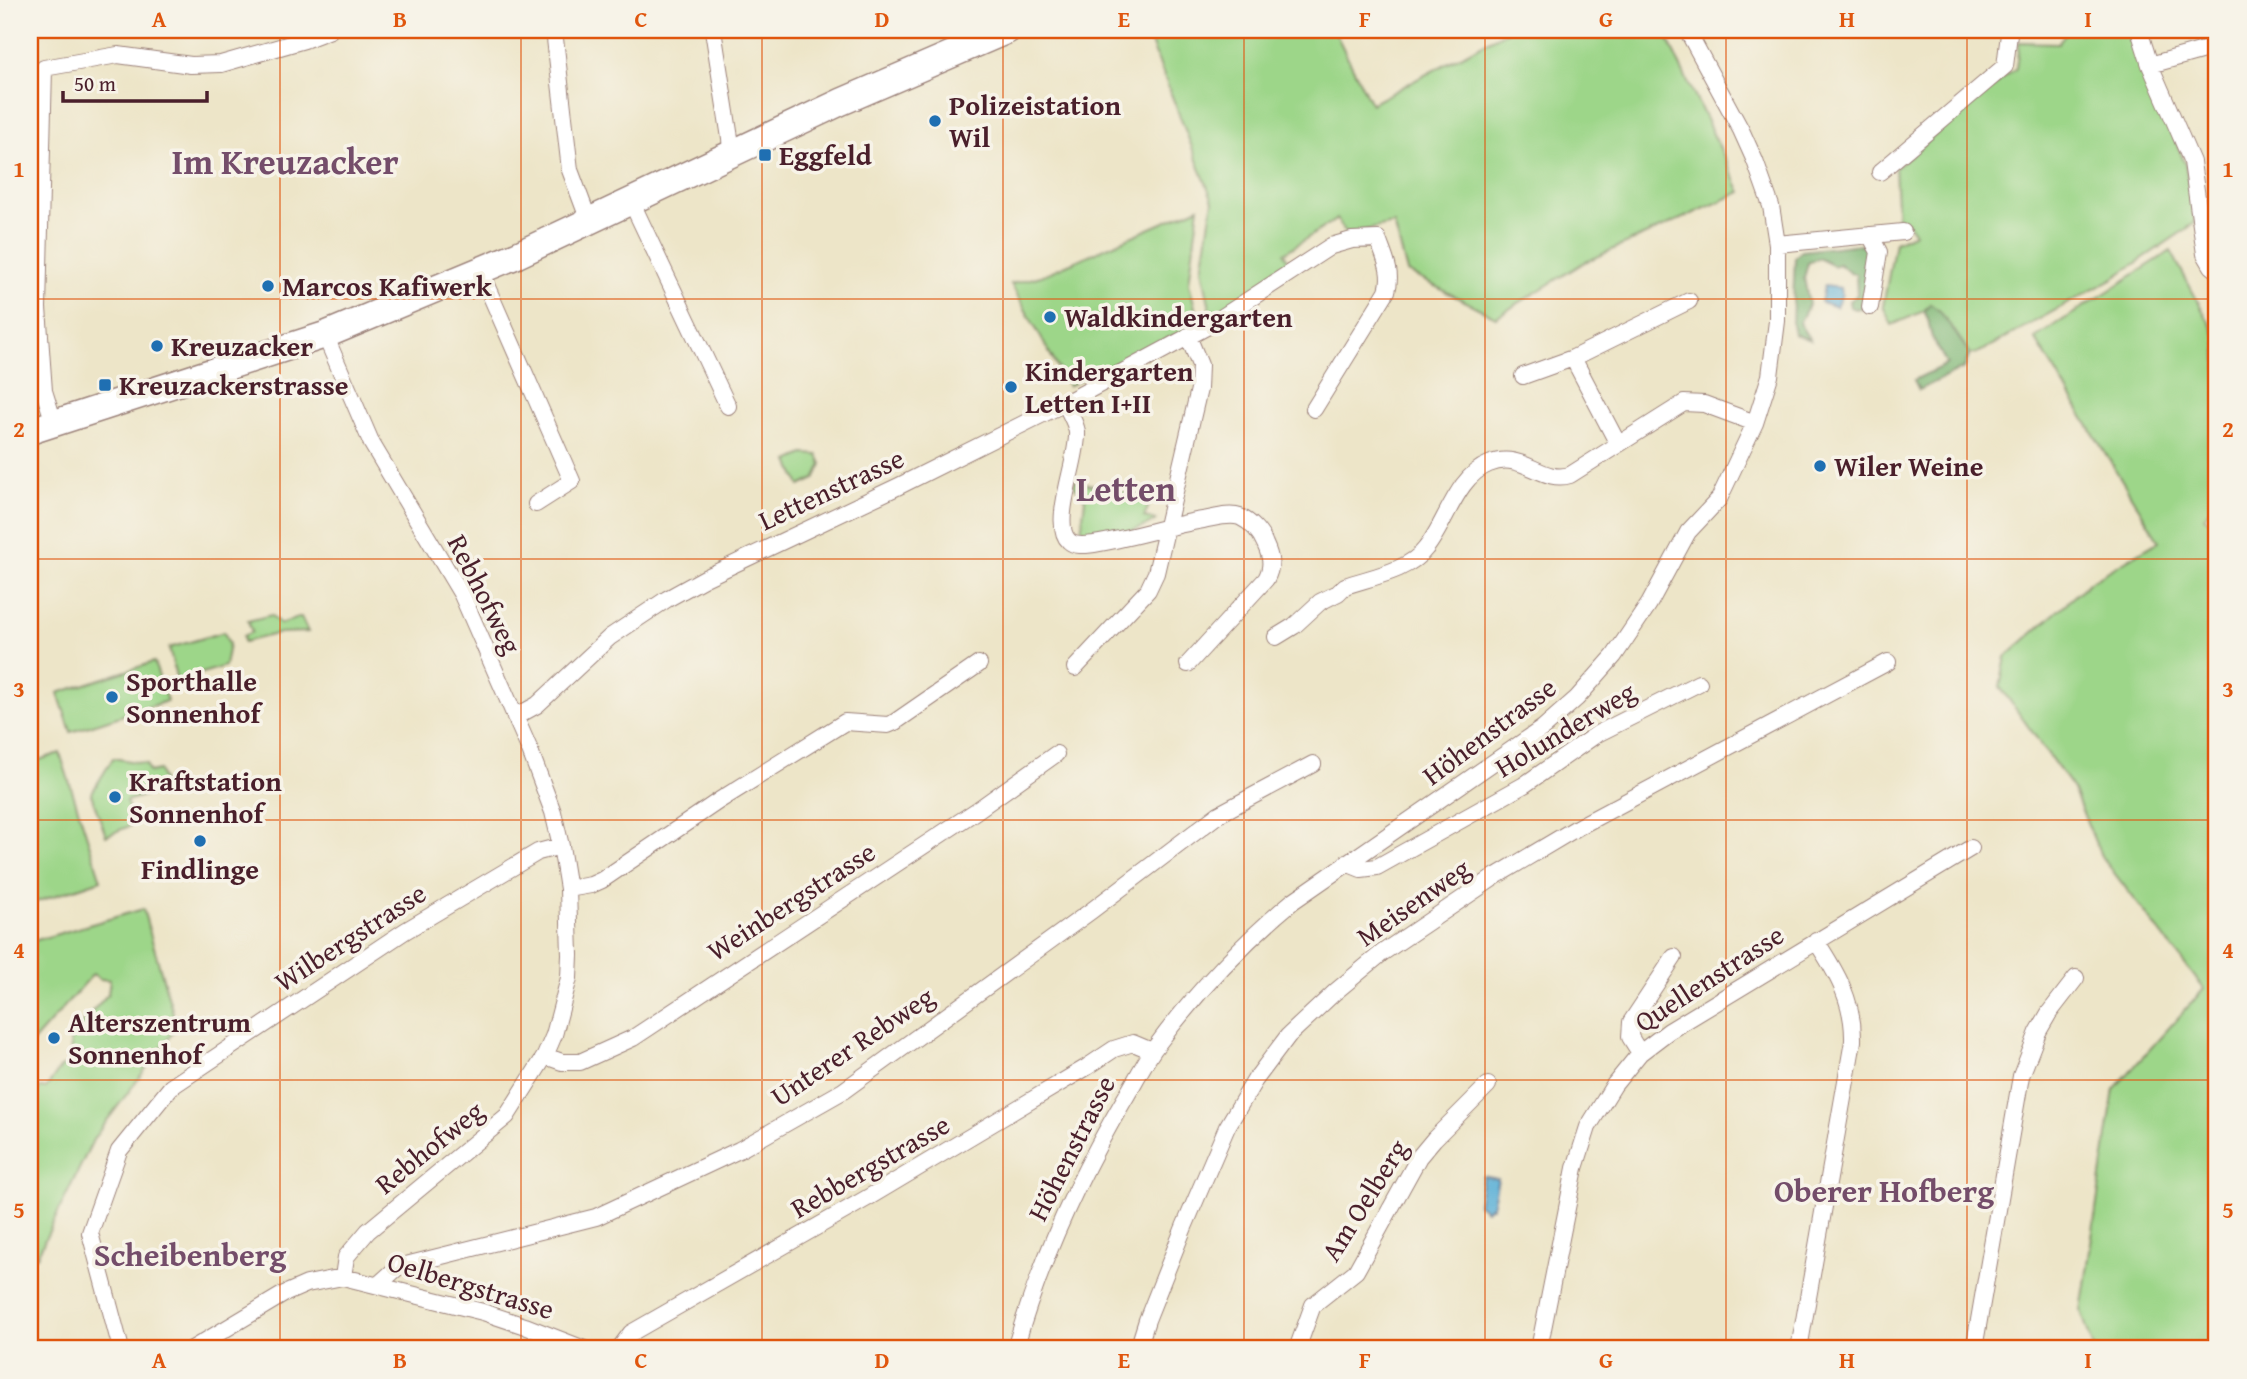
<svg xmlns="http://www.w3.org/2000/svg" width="2247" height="1379" font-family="'Gentium Book Plus',serif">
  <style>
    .green { fill: #9dd689; stroke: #747a5a; stroke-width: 2 }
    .forest { fill: #7eb775; stroke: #646b50; stroke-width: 2 }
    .water { fill: #5bb0d7; stroke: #526881; stroke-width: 2 }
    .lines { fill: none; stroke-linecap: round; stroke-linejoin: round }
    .street-casing { stroke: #9c827a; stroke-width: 18 }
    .primary-casing { stroke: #9c827a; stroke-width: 29 }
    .street { stroke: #fff; stroke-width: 16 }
    .primary { stroke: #fff; stroke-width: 26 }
    .grid { fill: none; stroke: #e0560e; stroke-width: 2; stroke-opacity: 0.55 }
    .poi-dot { fill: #1f6fb2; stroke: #f7f3e8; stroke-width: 2.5 }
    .labels { text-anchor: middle; stroke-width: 7; stroke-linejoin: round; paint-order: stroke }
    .poi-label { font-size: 28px; font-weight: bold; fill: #4a1f2b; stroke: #f7f3e8; text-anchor: start }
    .street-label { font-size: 28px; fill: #4a1f2b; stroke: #f7f3e8 }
    .quarter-label { font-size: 32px; font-weight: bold; fill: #744d6a; stroke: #f7f3e8 }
    .district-label { font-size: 35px; font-weight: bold; fill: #744d6a; stroke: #f7f3e8 }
    .neatline { fill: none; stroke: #e0560e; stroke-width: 2.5 }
    .grid-label { font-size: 23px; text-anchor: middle; font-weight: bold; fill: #e0560e }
  </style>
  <rect width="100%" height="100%" fill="#f7f3e8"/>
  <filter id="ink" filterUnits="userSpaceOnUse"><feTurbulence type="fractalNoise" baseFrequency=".0143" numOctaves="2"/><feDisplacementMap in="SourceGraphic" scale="14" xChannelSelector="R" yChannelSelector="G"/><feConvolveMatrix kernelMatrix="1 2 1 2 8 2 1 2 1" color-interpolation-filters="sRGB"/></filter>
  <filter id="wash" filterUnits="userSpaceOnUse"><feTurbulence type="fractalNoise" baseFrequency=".00686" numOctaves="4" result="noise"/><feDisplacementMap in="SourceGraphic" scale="28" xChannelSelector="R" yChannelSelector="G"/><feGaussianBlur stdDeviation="1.57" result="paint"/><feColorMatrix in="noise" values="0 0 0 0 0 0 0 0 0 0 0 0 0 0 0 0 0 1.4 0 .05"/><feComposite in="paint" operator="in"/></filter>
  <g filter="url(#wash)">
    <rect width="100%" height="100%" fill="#ede5c8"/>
    <path class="green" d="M1146 30H1334L1371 104 1509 30H1620L1624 37 1641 30H1663L1741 192 1585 262 1496 317 1407 272 1394 224 1346 234 1337 219 1284 253 1291 268 1212 318 1202 269 1213 201Z
      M2068 30H2132L2185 164 2195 223 2114 278 1976 354H1970L1954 330 1930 304 1924 311 1892 325 1883 306 1895 242 1915 233 1907 222 1898 224 1895 168 2016 68 2019 42 2058 43Z
      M1199 207 1189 283 1199 324 1068 386 1011 284 1041 276Z
      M2171 251 2217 337V500L2204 517 2217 526V1349H2094L2081 1311 2114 1089 2204 989 2101 856 2073 789 2000 687 2006 657 2090 582 2159 541 2035 338Z
      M804 454 818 455 822 464 815 479 800 486 789 461Z
      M1075 481 1152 498 1144 517 1156 520C1135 535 1105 535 1080 538L1076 536 1081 533 1085 499 1074 485Z
      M271 615 280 624 301 617 308 632 280 633 244 642 243 636 252 632 248 621Z
      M224 632 229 644 225 666 177 681 169 648Z
      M154 662 167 701 71 732 58 693Z
      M60 753 101 880 30 904V763Z
      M113 758 146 764 149 772 159 770 165 789 126 801 134 824 106 836 91 794Z
      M143 909 177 1027 94 1138 37 1256 30 1254V1100L40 1088H46L62 1066H72L70 1036 108 994 110 980 100 979 93 974 33 1042 30 1039V942Z"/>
    <path class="forest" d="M1861 244 1874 251 1865 307 1856 309 1850 307 1849 301 1857 295 1856 274 1850 273 1839 264 1834 266 1818 258 1808 263 1804 278 1809 304 1799 323 1810 340 1794 334 1792 325 1795 257 1802 251Z
      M1930 304 1940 311 1970 354 1964 368 1919 390 1914 380 1947 364 1932 338 1928 319 1924 311Z"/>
    <path class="water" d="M1824 286 1841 288 1842 294 1836 307 1821 302Z
      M1483 1176 1498 1179 1492 1207H1489L1486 1210 1478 1204Z"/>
  </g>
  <g filter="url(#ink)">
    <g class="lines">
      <g class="street-casing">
        <path id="street" d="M554 30 570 170 589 221
          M713 30 730 138 731 154
          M2139 30 2150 65 2192 162 2205 254 2212 266 2217 270
          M2150 65 2211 48 2217 49
          M1880 172 2005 66 2009 34
          M631 201 728 406
          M1777 244 1903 232
          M480 271 572 481 536 504
          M1870 307 1879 252 1870 235
          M325 335 372 444 462 595 529 748 553 812 561 846 568 889 570 955 569 978 554 1035 545 1056 507 1116 368 1231 346 1257 343 1277
          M1573 358 1618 444
          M1523 376 1573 358 1689 301
          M1065 403C1069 412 1076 423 1077 432 1079 458 1050 524 1069 541 1075 547 1086 545 1094 544 1131 538 1167 526 1203 520 1215 518 1229 513 1240 517 1251 522 1261 533 1265 544 1271 557 1273 566 1266 579L1188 664
          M54 423 44 391 38 308 44 68 118 55 191 65 221 64 304 40 330 30
          M1276 637 1294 626 1320 602 1338 593 1345 586C1371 577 1409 571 1426 548 1447 522 1456 477 1489 464 1523 450 1541 484 1570 475L1684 403 1704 404 1755 423
          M1075 668 1148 590 1156 573 1199 389 1200 365 1188 336
          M515 717 537 705 610 637 667 599 705 578 899 486 1065 403 1210 325 1331 246 1352 240 1378 239C1384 257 1393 272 1387 291L1314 409
          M1346 863 1361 869 1377 867 1524 785 1597 734 1699 683
          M568 889 591 885 602 880 720 800 845 722 888 725 895 722 979 664
          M1640 1053 1630 1037 1631 1022 1674 957
          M545 1056 562 1062H580L633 1038 976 811 1056 754
          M379 1284 398 1267 596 1217 739 1150 843 1091 1091 911 1219 814 1313 764
          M121 1349 90 1233 119 1151 171 1087 405 931 538 852 561 846
          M192 1349 284 1294 307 1284 343 1277 483 1312 525 1326 584 1349
          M619 1349 631 1333 869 1197 1087 1067 1114 1049 1133 1043 1152 1051
          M1015 1349C1040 1262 1078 1178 1124 1100 1134 1083 1143 1065 1154 1049 1194 995 1241 944 1293 901L1543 728 1577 698 1614 656 1649 604 1688 532 1719 499 1755 423 1770 376 1777 321V244L1771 206 1755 161 1741 130 1687 30
          M1138 1349 1147 1320 1184 1227 1227 1127 1255 1080 1288 1036 1335 992 1382 953 1496 876 1580 826 1888 662
          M1297 1349 1313 1305 1356 1271 1419 1157 1434 1139 1488 1085
          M1539 1349 1575 1168 1588 1127 1614 1085 1640 1053 1669 1031 1971 848
          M1799 1349 1853 1041C1854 1002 1837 973 1816 941
          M1974 1349 2021 1076 2038 1032 2049 1013 2076 978"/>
      </g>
      <g class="primary-casing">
        <path id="primary" d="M30 431 325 335 517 255 841 102 1008 30"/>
      </g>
      <use href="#street" class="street"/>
      <use href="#primary" class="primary"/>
    </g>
  </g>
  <path class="grid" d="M280 30V1349M521 30V1349M762 30V1349M1003 30V1349M1244 30V1349M1485 30V1349M1726 30V1349M1967 30V1349M30 299H2217M30 559H2217M30 820H2217M30 1080H2217"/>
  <g class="poi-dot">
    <circle cx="935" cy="121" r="7"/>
    <rect x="758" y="148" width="14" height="14" rx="3.5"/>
    <circle cx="268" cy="286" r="7"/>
    <circle cx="1050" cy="317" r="7"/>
    <circle cx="157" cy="346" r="7"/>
    <rect x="98" y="378" width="14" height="14" rx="3.5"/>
    <circle cx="1011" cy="387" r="7"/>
    <circle cx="1820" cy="466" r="7"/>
    <circle cx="112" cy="697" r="7"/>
    <circle cx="115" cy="797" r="7"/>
    <circle cx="200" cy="841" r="7"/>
    <circle cx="54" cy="1038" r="7"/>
  </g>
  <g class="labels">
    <g class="poi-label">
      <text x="949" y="115">Polizeistation<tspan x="949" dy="32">Wil</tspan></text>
      <text x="779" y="165">Eggfeld</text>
      <text x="282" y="296">Marcos Kafiwerk</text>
      <text x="1064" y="327">Waldkindergarten</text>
      <text x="171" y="356">Kreuzacker</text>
      <text x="1025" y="381">Kindergarten<tspan x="1025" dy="32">Letten I+II</tspan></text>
      <text x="119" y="395">Kreuzackerstrasse</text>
      <text x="1834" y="476">Wiler Weine</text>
      <text x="126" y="691">Sporthalle<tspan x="126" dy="32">Sonnenhof</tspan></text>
      <text x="129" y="791">Kraftstation<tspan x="129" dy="32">Sonnenhof</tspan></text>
      <text x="200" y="879" text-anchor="middle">Findlinge</text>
      <text x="68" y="1032">Alterszentrum<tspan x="68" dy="32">Sonnenhof</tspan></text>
    </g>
    <g class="street-label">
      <text transform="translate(831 489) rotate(-25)" y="10">Lettenstrasse</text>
      <text transform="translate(485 594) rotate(63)" y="10">Rebhofweg</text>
      <text transform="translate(1565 729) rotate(-31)" y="10">Holunderweg</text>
      <text transform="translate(1489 731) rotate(-37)" y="10">Höhenstrasse</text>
      <text transform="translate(791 901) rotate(-33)" y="10">Weinbergstrasse</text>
      <text transform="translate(1413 902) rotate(-35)" y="10">Meisenweg</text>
      <text transform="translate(350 937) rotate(-33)" y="10">Wilbergstrasse</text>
      <text transform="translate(1709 978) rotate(-33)" y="10">Quellenstrasse</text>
      <text transform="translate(852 1046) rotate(-34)" y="10">Unterer Rebweg</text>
      <text transform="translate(429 1147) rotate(-39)" y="10">Rebhofweg</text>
      <text transform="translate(1071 1148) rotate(-63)" y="10">Höhenstrasse</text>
      <text transform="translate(870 1166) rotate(-30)" y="10">Rebbergstrasse</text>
      <text transform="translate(1364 1200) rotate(-58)" y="10">Am Oelberg</text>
      <text transform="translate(471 1285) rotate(17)" y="10">Oelbergstrasse</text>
    </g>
    <g class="quarter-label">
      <text x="1884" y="1202">Oberer Hofberg</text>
      <text x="190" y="1266">Scheibenberg</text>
    </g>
    <g class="district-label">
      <text x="285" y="174">Im Kreuzacker</text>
      <text x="1126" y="501">Letten</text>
    </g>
  </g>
  <rect width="2247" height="1379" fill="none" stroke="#f7f3e8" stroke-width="77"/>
  <path d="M63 91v10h144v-10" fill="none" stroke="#4a1f2b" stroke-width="3.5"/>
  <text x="74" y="91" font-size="21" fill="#4a1f2b" stroke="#f7f3e8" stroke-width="5" paint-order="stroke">50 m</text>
  <rect x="38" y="38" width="2170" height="1302" class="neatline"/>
  <g class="grid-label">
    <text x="159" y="27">A</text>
    <text x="400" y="27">B</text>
    <text x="641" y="27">C</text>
    <text x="882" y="27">D</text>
    <text x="1124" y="27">E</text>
    <text x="1365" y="27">F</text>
    <text x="1606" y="27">G</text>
    <text x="1847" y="27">H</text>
    <text x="2088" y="27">I</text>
    <text x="19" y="177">1</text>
    <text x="2228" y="177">1</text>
    <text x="19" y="437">2</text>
    <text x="2228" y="437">2</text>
    <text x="19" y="697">3</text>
    <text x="2228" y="697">3</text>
    <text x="19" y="958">4</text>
    <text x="2228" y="958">4</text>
    <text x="19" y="1218">5</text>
    <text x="2228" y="1218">5</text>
    <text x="159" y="1368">A</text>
    <text x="400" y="1368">B</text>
    <text x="641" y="1368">C</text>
    <text x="882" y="1368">D</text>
    <text x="1124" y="1368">E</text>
    <text x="1365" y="1368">F</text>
    <text x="1606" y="1368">G</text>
    <text x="1847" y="1368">H</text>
    <text x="2088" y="1368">I</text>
  </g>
</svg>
